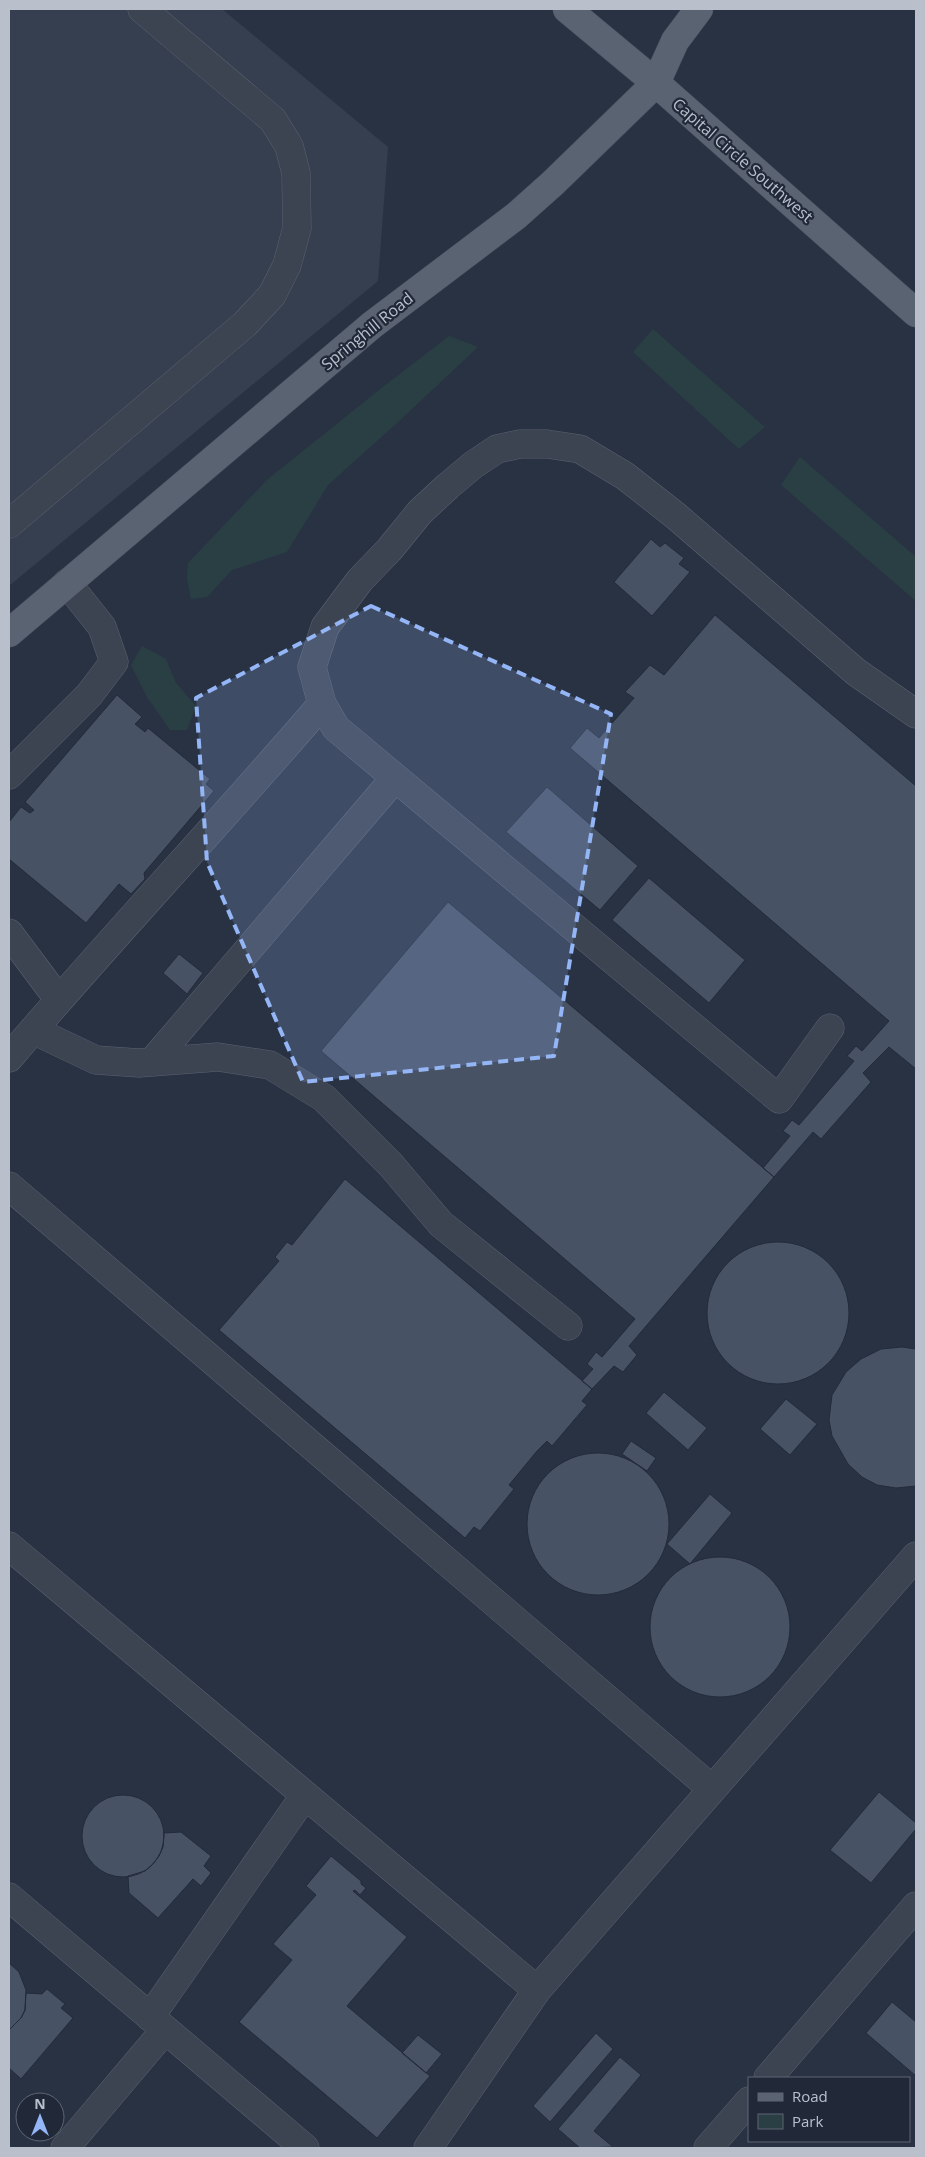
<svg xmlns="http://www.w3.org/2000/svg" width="925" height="2157" font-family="'Open Sans',sans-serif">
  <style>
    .airport { fill: #363f4f }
    .green { fill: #2a3f44 }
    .building { fill: #475264; stroke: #232b3a }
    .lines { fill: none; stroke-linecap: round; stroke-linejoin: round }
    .minor-casing { stroke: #5a6270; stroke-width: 29 }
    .major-casing { stroke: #464d5c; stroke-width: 29 }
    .minor { stroke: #3c4452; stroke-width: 28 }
    .major { stroke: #5a6372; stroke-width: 28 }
    .marked { fill: #94b5f6; fill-opacity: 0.2; stroke: #94b5f6; stroke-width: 4; stroke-dasharray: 10 6; stroke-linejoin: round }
    .labels { text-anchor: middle; stroke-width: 4.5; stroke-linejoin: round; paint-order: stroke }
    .street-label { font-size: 16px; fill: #b9c0cc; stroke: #212938 }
  </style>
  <rect width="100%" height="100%" fill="#283243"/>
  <path class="airport" d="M9 9H222L388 147 378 281 9 586Z"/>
  <path class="green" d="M653 329 765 427 739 449 633 352Z
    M449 336 478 347 397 423 328 485 287 552 232 570 207 597 191 599 187 579 188 563 268 479 379 390Z
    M800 457 916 557V601L781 485Z
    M142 646 166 659 176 683 196 706 187 730H170L147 697 131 665Z"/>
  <path class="building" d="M651 539 660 547 665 543 684 558 679 564 690 572 652 616 614 582Z
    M715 615 916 786V1069L889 1047 863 1073 871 1082 821 1139 813 1132 774 1177 763 1168 790 1136 783 1131 792 1120 799 1125 854 1061 847 1056 856 1046 862 1051 889 1021 570 748 587 728 599 738 634 698 625 692 650 665 664 675Z
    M117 695 142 717 135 724 145 732 148 728 210 779 206 784 214 791 144 873 145 879 131 894 119 884 86 923 9 859V822L21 807 30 813 34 810 25 802Z
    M547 787 638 866 600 910 506 832Z
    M649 878 745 960 709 1003 612 920Z
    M448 902 774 1177 629 1346 637 1355 623 1372 614 1366 592 1389 582 1381 593 1369 587 1364 596 1352 602 1357 635 1319 321 1051Z
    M179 954 203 973 187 994 163 973Z
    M345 1179 592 1389 582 1401 587 1405 552 1446 547 1441 537 1451 509 1485 514 1489 480 1531 474 1527 465 1538 219 1330 279 1261 275 1257 287 1242 292 1245Z
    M707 1313a71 71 0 1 1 142 0a71 71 0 1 1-142 0Z
    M902 1347 916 1349V1486L896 1488 877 1485 862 1477 848 1464 832 1436 829 1420 832 1395 846 1372 861 1359 881 1349Z
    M664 1392 707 1428 688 1450 646 1413Z
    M786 1399 817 1424 790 1455 760 1429Z
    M631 1441 656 1458 647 1471 622 1454Z
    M527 1524a71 71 0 1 1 142 0a71 71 0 1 1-142 0Z
    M710 1494 732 1513 690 1564 667 1544Z
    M650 1627a70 70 0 1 1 140 0a70 70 0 1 1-140 0Z
    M879 1792 916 1823V1829L871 1883 830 1850Z
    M82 1836a41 41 0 1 1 82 0a41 41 0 1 1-82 0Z
    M181 1832 211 1856 204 1866 211 1873 201 1886 193 1879 158 1918 129 1893 128 1876 145 1871 152 1865 159 1856 163 1847 164 1833Z
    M331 1856 361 1881V1884L366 1888 360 1895 355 1890 353 1891 407 1937 347 2006 430 2076 377 2138 239 2022 292 1960 273 1944 316 1895 306 1886Z
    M9 1963 19 1972 26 1990 25 2010 21 2018 9 2030Z
    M47 1989 65 2004 61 2008 73 2018 21 2079 9 2068V2030L21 2018 25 2010 26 1993 42 1994Z
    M892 2002 916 2022V2076L866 2033Z
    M596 2033 613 2049 550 2122 533 2106Z
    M418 2035 442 2054 426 2073 402 2053Z
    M620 2057 641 2075 594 2131 613 2147 580 2148 558 2129Z"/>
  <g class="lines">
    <g class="minor-casing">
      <path id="minor" d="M9 524 245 324 272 295 287 265 297 228 296 173 289 146 273 120 142 9
        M9 775 89 695 114 662 102 627 67 583
        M9 933 59 1000
        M830 1028 779 1099 336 728 322 704 312 667 325 627 360 580 389 550 420 512 448 486 473 465 497 449 520 444H547L580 449 625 476 676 516 856 672 916 714
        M33 1030 96 1060 139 1063 218 1057 270 1065 324 1098 391 1165 441 1224 568 1326
        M9 1058C111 938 219 824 322 704
        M152 1062 395 778
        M9 1186 712 1789
        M9 1546 537 1990
        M9 1897 305 2148
        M150 2017 305 1795
        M768 2078 916 1906
        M65 2148 165 2030
        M428 2148 537 1990 916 1556
        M708 2148 749 2101"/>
    </g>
    <g class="major-casing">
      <path id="major" d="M567 9 656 83 916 313
        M9 633 372 325 516 216 553 183 656 83 675 41 699 9"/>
    </g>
    <use href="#minor" class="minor"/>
    <use href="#major" class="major"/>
  </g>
  <path class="marked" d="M371 606 611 714 554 1056 303 1082 207 862 196 698Z"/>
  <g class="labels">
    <g class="street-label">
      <text transform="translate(743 160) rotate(41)" y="6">Capital Circle Southwest</text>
      <text transform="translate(367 331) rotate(-39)" y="6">Springhill Road</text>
    </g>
  </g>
  <rect width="925" height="2157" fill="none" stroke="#b9c0cc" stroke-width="20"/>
  <rect x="748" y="2077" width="162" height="65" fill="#212938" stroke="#5e6573"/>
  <rect x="758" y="2093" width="25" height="8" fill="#5a6372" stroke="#5e6573"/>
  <text x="792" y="2102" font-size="15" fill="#b9c0cc">Road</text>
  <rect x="758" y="2114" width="25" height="15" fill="#2a3f44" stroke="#5e6573"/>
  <text x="792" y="2127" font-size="15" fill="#b9c0cc">Park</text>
  <g transform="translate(40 2117)"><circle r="24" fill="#212938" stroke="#5e6573"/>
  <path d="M0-4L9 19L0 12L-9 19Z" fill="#94b5f6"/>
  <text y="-8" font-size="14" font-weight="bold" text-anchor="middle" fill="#b9c0cc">N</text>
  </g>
</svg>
